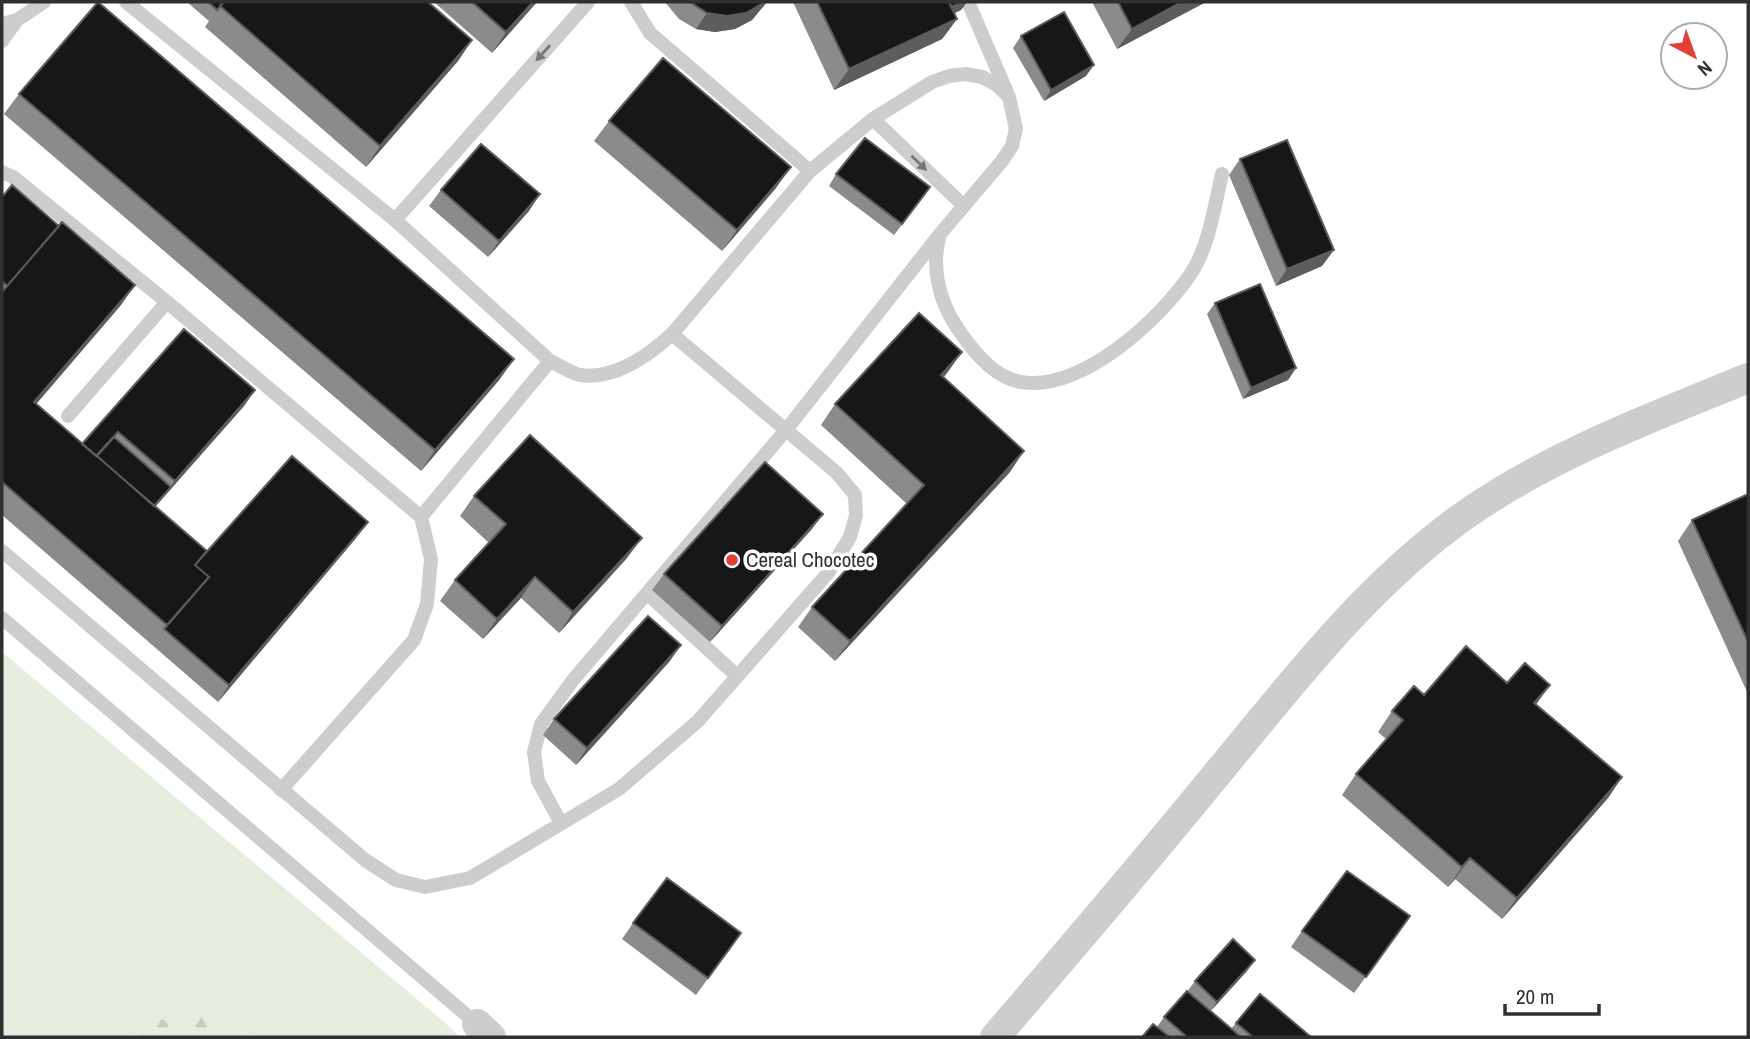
<svg xmlns="http://www.w3.org/2000/svg" width="1750" height="1039" font-family="'Archivo Narrow',sans-serif">
  <style>
    .green { fill: #e4edde }
    .forest { fill: url(#forest-firs) }
    .lines { fill: none; stroke-linecap: round; stroke-linejoin: round }
    .service { stroke: #cdcdcd; stroke-width: 14 }
    .minor { stroke: #cdcdcd; stroke-width: 30 }
    .wall { fill: #8b8b8b }
    .shaded-wall { fill: #5d5d5d }
    .building { fill: #171717; stroke: #5d5d5d; stroke-width: 2 }
    .oneway { fill: #777 }
    .poi-dot { fill: #e34036; stroke: #fff; stroke-width: 2.5 }
    .labels { text-anchor: middle; stroke-width: 7; stroke-linejoin: round; paint-order: stroke }
    .poi-label { font-size: 21px; fill: #303030; stroke: #fff; text-anchor: start }
  </style>
  <defs>
    <pattern id="forest-firs" width="22" height="20" patternUnits="userSpaceOnUse" patternTransform="scale(1.75)"><rect width="22" height="20" fill="#e4edde"/><path d="M5 1l3.5 6h-7zM16 11l3.5 6h-7z" fill="#c4ccbf"/></pattern>
  </defs>
  <rect width="100%" height="100%" fill="#fff"/>
  <path class="green" d="M2 652 443 1021 460 1037H251L211 1014 152 1021 132 1037H2Z"/>
  <path class="forest" d="M211 1014 251 1037H132L152 1021Z"/>
  <g class="lines">
    <path class="service" d="M631 2 650 33 810 171
      M968 2 1007 92
      M2 24 17 20 44 2
      M2 41 17 20
      M873 119 964 206
      M2 172 13 177 167 302 421 517 550 361 395 220 126 2
      M395 220 588 2
      M939 239C931 269 940 303 958 329 972 350 994 378 1021 382 1081 392 1158 321 1190 275 1209 247 1214 208 1222 174
      M550 361C559 365 570 373 580 375 615 380 648 356 672 334L810 171 873 119 932 82 949 76 966 74 982 77 997 85 1009 97 1016 129 1012 146 1002 161 940 234 786 430 573 680 541 724 534 752 538 781 561 823
      M68 416 167 302
      M2 551 365 860 396 880 425 887 470 878 619 789 698 721 828 573 850 537 856 515 855 495 837 473 672 334
      M648 594 737 676
      M2 618 477 1024
      M281 790 414 640 427 604 431 559 421 517"/>
    <path class="minor" d="M477 1024 491 1037
      M995 1037C1070 950 1144 863 1216 775 1293 682 1369 582 1468 513 1553 454 1653 417 1748 378"/>
  </g>
  <path class="wall" d="M187 2H428L472 40 458 61 366 167 205 27 209 21Z
    M434 2H537L492 53Z
    M665 2H767L752 20 735 29 715 32 696 29 679 19Z
    M793 2H967L961 10 954 13 957 19 942 39 834 90Z
    M1092 2H1206L1117 49Z
    M1021 36 1086 76 1044 101 1013 48Z
    M19 94 500 379 421 471 4 114Z
    M609 121 776 188 722 251 594 141Z
    M1240 159 1322 266 1276 286 1229 175Z
    M836 174 930 188 894 235 829 186Z
    M441 190 529 211 488 257 429 206Z
    M2 197 121 305 36 404 82 444 184 329 255 390 244 406 155 507 207 551 368 522 356 538 218 702 2 515Z
    M1215 303 1296 368 1288 380 1243 399 1207 314Z
    M962 352 944 377 1010 472 835 661 798 627 812 607 907 504 821 425 835 404Z
    M1748 494V694L1678 541 1692 520Z
    M474 496 627 558 559 633 521 598 483 639 440 601 455 580 489 543 460 516Z
    M823 514 811 530 710 642 652 590 664 574Z
    M670 661 576 765 543 735 554 719Z
    M1507 683 1536 704 1622 777 1608 798 1502 919 1455 879 1448 887 1342 795 1356 774 1386 739 1378 732 1392 711 1424 695Z
    M1410 916 1354 993 1291 947 1302 931Z
    M633 923 741 933 696 995 622 939Z
    M1247 971 1210 1011 1231 1029 1236 1023 1310 1037H1142L1157 1027 1164 1017 1187 992 1195 981Z"/>
  <path class="shaded-wall" d="M533 2H537L492 53 506 32Z
    M767 2 752 20 735 29 715 32 696 29 707 13Z
    M963 2H967L961 10 935 23 943 11Z
    M1182 2H1206L1117 49 1132 29Z
    M957 19 942 39 834 90 849 69Z
    M472 40 458 61 366 167 380 146Z
    M1094 65 1086 76 1044 101 1051 90Z
    M791 167 776 188 722 251 737 230Z
    M540 194 529 211 488 257 499 241Z
    M1334 250 1322 266 1276 286 1287 269Z
    M135 285 121 305 20 423 34 402Z
    M962 352 947 373 927 395 941 375Z
    M514 359 500 379 421 471 435 450Z
    M1296 368 1288 380 1243 399 1251 388Z
    M255 390 244 406 139 525 146 514Z
    M1024 451 1010 472 835 661 850 641Z
    M823 514 811 530 710 642 722 626Z
    M368 522 356 538 218 702 229 685Z
    M642 538 627 558 559 633 573 612Z
    M535 577 521 598 483 639 497 619Z
    M681 645 670 661 576 765 587 748Z
    M1550 685 1535 706 1534 703Z
    M1622 777 1608 798 1502 919 1517 898Z
    M1470 858 1455 879 1448 887 1462 867Z
    M1255 960 1247 971 1209 1013 1217 1002Z"/>
  <path class="building" d="M98 2 514 359 435 450 19 94Z
    M208 2H224L217 10Z
    M224 2H428L472 40 380 146 220 6Z
    M472 2H533L506 32Z
    M690 2H765L746 13 727 16 707 13Z
    M817 2H949L957 19 849 69Z
    M949 2H963L951 7Z
    M1118 2H1182L1132 29Z
    M1064 12 1094 65 1051 90 1021 36Z
    M663 58 791 167 737 230 609 121Z
    M865 138 930 187 902 224 836 174Z
    M1287 140 1334 250 1287 269 1240 159Z
    M481 144 540 194 499 241 441 190Z
    M12 185 59 226 7 286 2 281V197Z
    M62 222 135 285 34 402 207 551 195 565 209 577 167 625 2 482V292Z
    M1260 284 1296 368 1251 388 1215 303Z
    M919 313 962 352 941 375 1024 451 850 641 812 607 924 485 835 404Z
    M184 329 255 390 175 481 118 432 96 456 82 444Z
    M530 435 642 538 573 612 535 577 497 619 455 580 506 524 474 496Z
    M114 437 171 487 154 506 97 456Z
    M292 456 368 522 229 685 164 629 209 577 195 565Z
    M765 462 823 514 722 626 664 574Z
    M1748 494V642L1692 520Z
    M648 616 681 645 587 748 554 719Z
    M1466 646 1507 683 1525 663 1550 685 1534 703 1622 777 1517 898 1470 858 1462 867 1356 774 1403 720 1392 711 1414 686 1424 695Z
    M1347 871 1410 916 1366 977 1302 931Z
    M667 878 741 933 708 978 633 923Z
    M1233 939 1255 960 1217 1002 1195 981Z
    M1187 991 1241 1037H1187L1164 1017Z
    M1260 994 1311 1037H1253L1236 1023Z
    M1153 1024 1170 1037H1142Z"/>
  <defs><path id="oneway-solid" d="M-6-.8H1V-3.2L6.5 0L1 3.2V.8H-6Z" transform="scale(1.75)"/></defs>
  <g class="oneway">
    <use href="#oneway-solid" transform="translate(543 53) rotate(132)"/>
    <use href="#oneway-solid" transform="translate(919 163) rotate(44)"/>
  </g>
  <circle class="poi-dot" cx="732" cy="560" r="7"/>
  <g class="labels">
    <g class="poi-label">
      <text x="746" y="567">Cereal Chocotec</text>
    </g>
  </g>
  <rect width="1750" height="1039" fill="none" stroke="#303030" stroke-width="7"/>
  <g transform="translate(1694 56) rotate(139)"><circle r="33" fill="#ffffff" stroke="#acacac" stroke-width="2"/>
  <path d="M0-5L12 26L0 18L-12 26Z" fill="#e34036"/>
  <text y="-10" font-size="19" font-weight="bold" text-anchor="middle" fill="#303030">N</text>
  </g>
  <path d="M1505 1004v10h94v-10" fill="none" stroke="#303030" stroke-width="3.5"/>
  <text x="1516" y="1004" font-size="21" fill="#303030" stroke="#ffffff" stroke-width="5" paint-order="stroke">20 m</text>
</svg>
